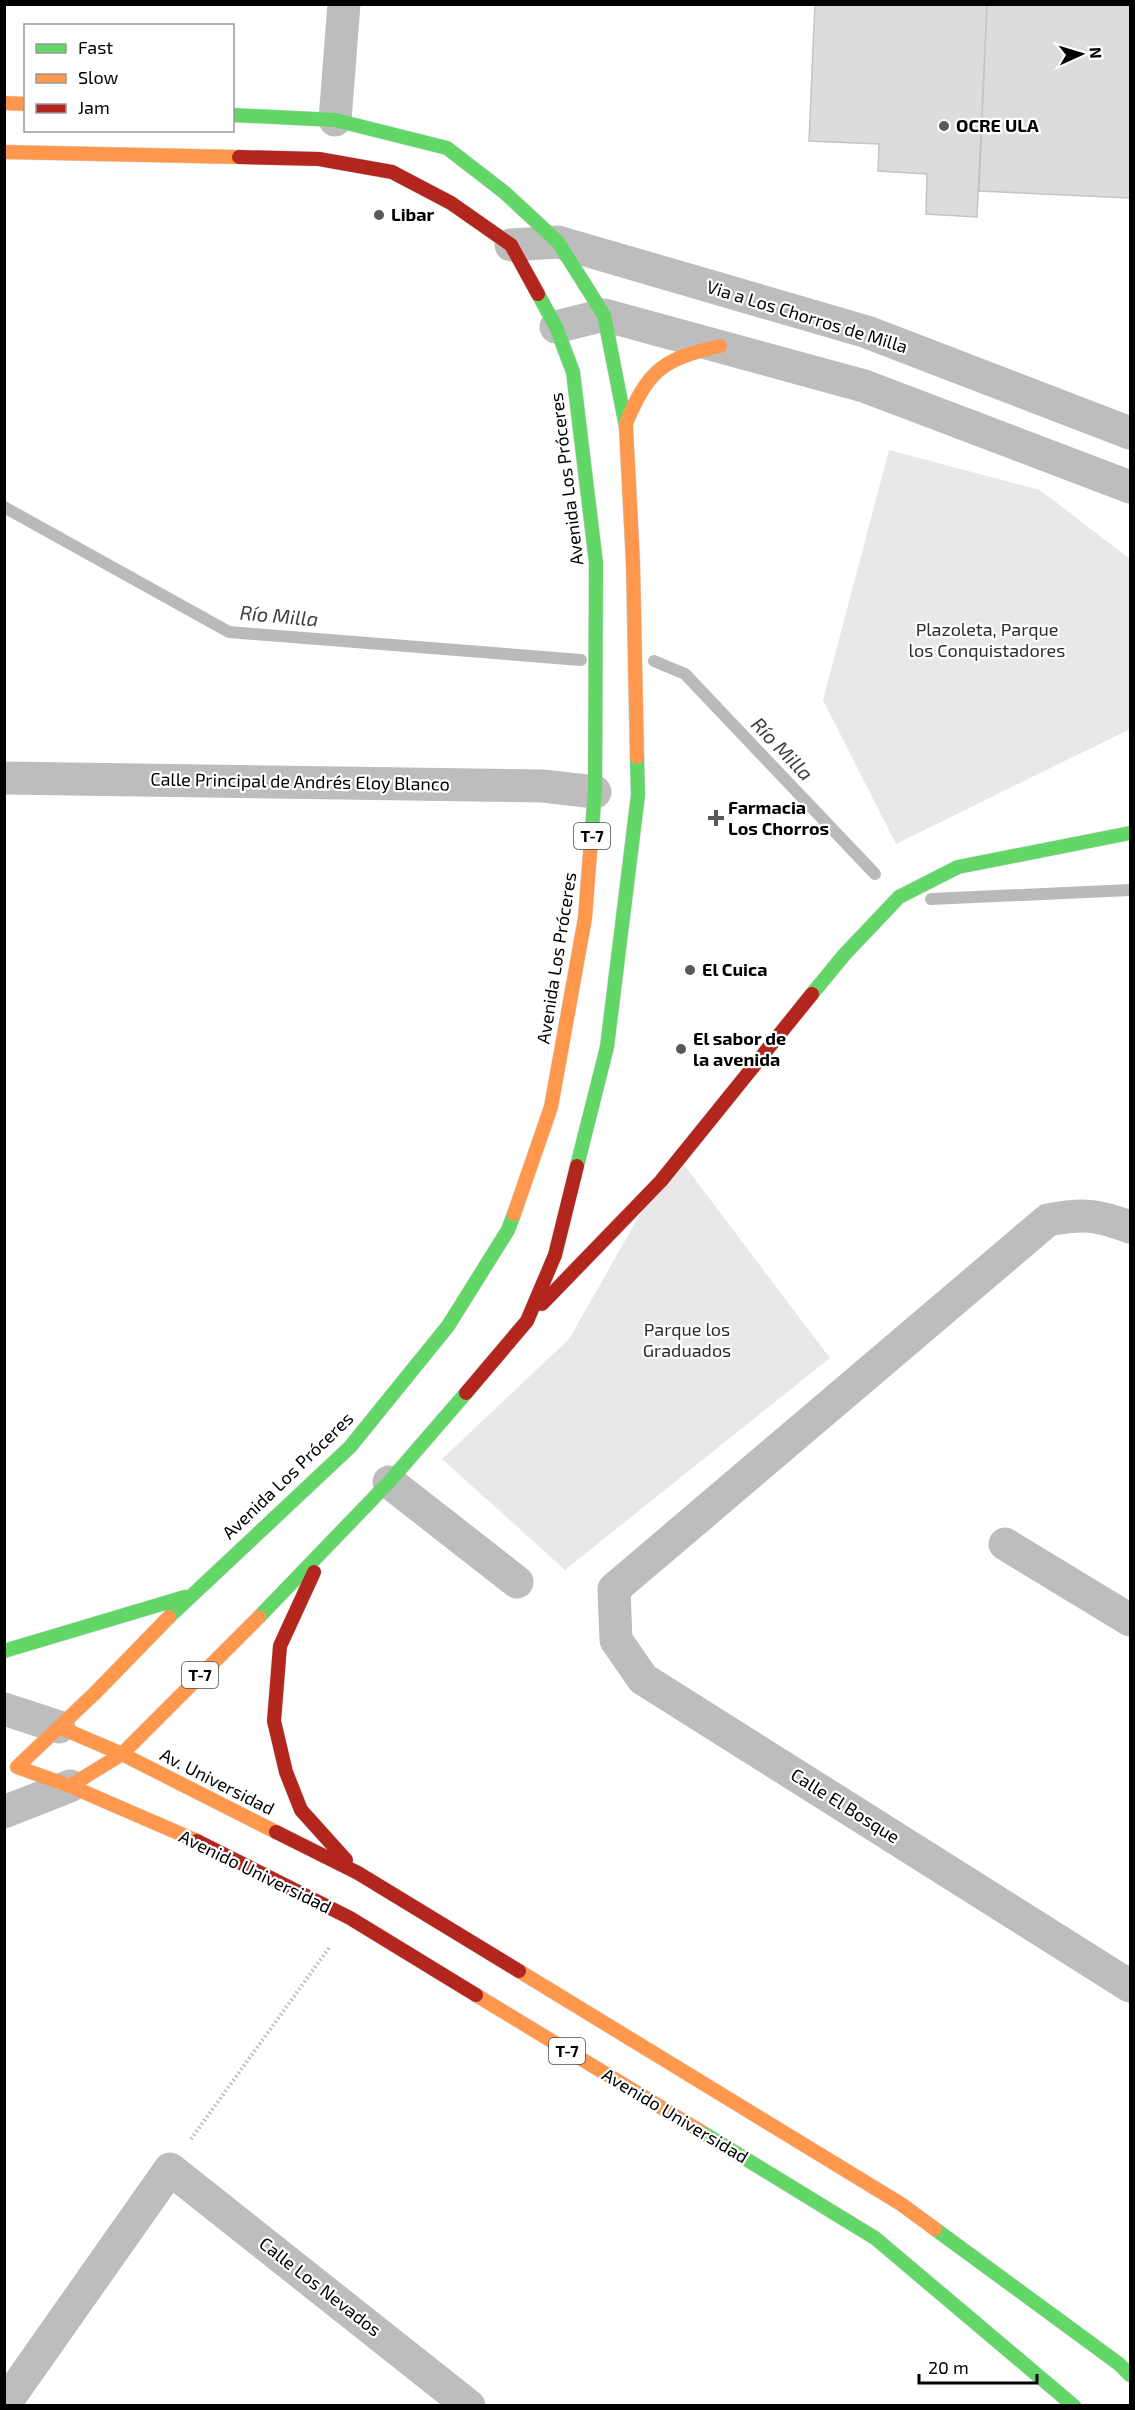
<svg xmlns="http://www.w3.org/2000/svg" width="1135" height="2410" font-family="'Exo 2',sans-serif">
  <style>
    .green { fill: #e8e8e8 }
    .lines { fill: none; stroke-linecap: round; stroke-linejoin: round }
    .stream { stroke: #bababa; stroke-width: 12 }
    .building { fill: #dcdcdc; stroke: #c4c4c4; stroke-width: 1.5 }
    .fast-casing { stroke: #dbdbdb; stroke-width: 15 }
    .slow-casing { stroke: #dbdbdb; stroke-width: 15 }
    .jam-casing { stroke: #dbdbdb; stroke-width: 15 }
    .path { stroke: #b8b8b8; stroke-width: 4; stroke-dasharray: 1.5 3; stroke-linecap: butt }
    .street { stroke: #bdbdbd; stroke-width: 33 }
    .fast { stroke: #63d668; stroke-width: 14 }
    .slow { stroke: #ff974d; stroke-width: 14 }
    .jam { stroke: #b3261e; stroke-width: 14 }
    .poi-dot { fill: #595959; stroke: #fff; stroke-width: 2 }
    .labels { text-anchor: middle; stroke-width: 4.5; stroke-linejoin: round; paint-order: stroke }
    .shield { fill: #fff; stroke: #4c4c4c; stroke-width: 1.5 }
    .shield-label { font-size: 16px; font-weight: bold; fill: #000 }
    .poi-label { font-size: 18px; font-weight: bold; fill: #000; stroke: #fff; text-anchor: start }
    .street-label { font-size: 18px; fill: #000; stroke: #fff }
    .park-label { font-size: 18px; fill: #2d2d2d; stroke: #fff }
    .water-label { font-size: 20px; font-style: italic; fill: #3e3e3e; stroke: #fff }
  </style>
  <rect width="100%" height="100%" fill="#fff"/>
  <path class="green" d="M889 450 1040 490 1130 559V729L896 844 823 700Z
    M675 1153 830 1358 565 1570 442 1459 569 1339Z"/>
  <g class="lines">
    <path class="stream" d="M4 507 229 632 581 660
      M654 661 685 674 875 874
      M931 899 1130 890"/>
  </g>
  <path class="building" d="M815 4H987L977 217 926 214 927 174 878 171 879 144 809 141Z
    M987 4H1130V198L979 191Z"/>
  <g class="lines">
    <g class="fast-casing">
      <path id="fast" d="M232 115 335 120 447 148 504 192 558 242 604 315 626 427
        M538 294 556 327 573 372 596 563 595 792 591 840
        M812 994 844 955 899 897 958 867 1130 833
        M577 1166 607 1047 638 795 637 757
        M169 1617 350 1447 448 1326 508 1230 514 1214
        M259 1617 389 1482 466 1393
        M4 1651 185 1597
        M700 2131 875 2238 1074 2406
        M935 2229 1119 2364 1130 2375"/>
    </g>
    <g class="slow-casing">
      <path id="slow" d="M4 103 26 104
        M4 152 239 157
        M626 423C649 369 663 359 720 346
        M626 427 633 563 637 757
        M514 1214 551 1107 585 918 591 840
        M169 1617 95 1693 17 1767 70 1786 197 1841
        M59 1727 122 1754 276 1832
        M70 1786 122 1754 259 1617
        M519 1971 901 2204 935 2229
        M476 1995 700 2131"/>
    </g>
    <g class="jam-casing">
      <path id="jam" d="M239 157 319 159 392 172 451 203 511 245 538 294
        M542 1304 661 1181 812 994
        M466 1393 527 1321 555 1255 577 1166
        M314 1572 280 1646 274 1721 286 1772 301 1810 346 1860
        M276 1832 358 1873 519 1971
        M197 1841 350 1918 476 1995"/>
    </g>
    <path class="path" d="M191 2139 329 1948"/>
    <path class="street" d="M335 120 344 4
      M511 245 558 242 867 332 1130 433
      M556 327 604 315 864 386 1130 487
      M4 778 543 786 595 792
      M1130 1227C1097 1215 1084 1213 1048 1220L614 1589 616 1640 643 1679 1130 1986
      M389 1482 517 1582
      M1005 1544 1130 1620
      M4 1709 59 1727
      M4 1812 70 1786
      M4 2405 170 2169 469 2406"/>
    <use href="#fast" class="fast"/>
    <use href="#slow" class="slow"/>
    <use href="#jam" class="jam"/>
  </g>
  <g class="poi-dot">
    <circle cx="944" cy="126" r="6"/>
    <circle cx="379" cy="215" r="6"/>
    <path d="M713 809h6v6h6v6h-6v6h-6v-6h-6v-6h6z"/>
    <circle cx="690" cy="970" r="6"/>
    <circle cx="681" cy="1049" r="6"/>
  </g>
  <g class="labels">
    <g class="shield">
      <rect x="574" y="823" width="36" height="26" rx="4.5"/>
      <rect x="182" y="1662" width="36" height="26" rx="4.5"/>
      <rect x="549" y="2038" width="36" height="26" rx="4.5"/>
    </g>
    <g class="shield-label">
      <text x="592" y="842">T-7</text>
      <text x="200" y="1681">T-7</text>
      <text x="567" y="2057">T-7</text>
    </g>
    <g class="poi-label">
      <text x="956" y="132">OCRE ULA</text>
      <text x="391" y="221">Libar</text>
      <text x="728" y="814">Farmacia<tspan x="728" dy="21">Los Chorros</tspan></text>
      <text x="702" y="976">El Cuica</text>
      <text x="693" y="1045">El sabor de<tspan x="693" dy="21">la avenida</tspan></text>
    </g>
    <g class="street-label">
      <text transform="translate(807 317) rotate(17)" y="6">Via a Los Chorros de Milla</text>
      <text transform="translate(567 479) rotate(-97)" y="6">Avenida Los Próceres</text>
      <text transform="translate(300 782) rotate(1)" y="6">Calle Principal de Andrés Eloy Blanco</text>
      <text transform="translate(557 958) rotate(-81)" y="6">Avenida Los Próceres</text>
      <text transform="translate(288 1476) rotate(-44)" y="6">Avenida Los Próceres</text>
      <text transform="translate(217 1782) rotate(27)" y="6">Av. Universidad</text>
      <text transform="translate(845 1806) rotate(32)" y="6">Calle El Bosque</text>
      <text transform="translate(255 1872) rotate(26)" y="6">Avenido Universidad</text>
      <text transform="translate(675 2116) rotate(31)" y="6">Avenido Universidad</text>
      <text transform="translate(320 2287) rotate(38)" y="6">Calle Los Nevados</text>
    </g>
    <g class="park-label">
      <text x="987" y="636">Plazoleta, Parque<tspan x="987" dy="21">los Conquistadores</tspan></text>
      <text x="687" y="1336">Parque los<tspan x="687" dy="21">Graduados</tspan></text>
    </g>
    <g class="water-label">
      <text transform="translate(279 616) rotate(5)" y="7">Río Milla</text>
      <text transform="translate(782 749) rotate(46)" y="7">Río Milla</text>
    </g>
  </g>
  <rect width="1135" height="2410" fill="none" stroke="#000000" stroke-width="12"/>
  <rect x="24" y="24" width="210" height="108" fill="#ffffff" stroke="#999999" stroke-width="1.5"/>
  <rect x="36" y="44" width="30" height="9" fill="#63d668" stroke="#999999" stroke-width="1.5"/>
  <text x="78" y="54" font-size="18" fill="#000000">Fast</text>
  <rect x="36" y="74" width="30" height="9" fill="#ff974d" stroke="#999999" stroke-width="1.5"/>
  <text x="78" y="84" font-size="18" fill="#000000">Slow</text>
  <rect x="36" y="104" width="30" height="9" fill="#b3261e" stroke="#999999" stroke-width="1.5"/>
  <text x="78" y="114" font-size="18" fill="#000000">Jam</text>
  <g transform="translate(1081 54) rotate(86)" stroke="#ffffff" stroke-width="4.5" paint-order="stroke">
  <path d="M0-4.5L10 22L0 15L-10 22Z" fill="#000000"/>
  <text y="-9" font-size="16" font-weight="bold" text-anchor="middle" fill="#000000">N</text>
  </g>
  <path d="M919 2374v9h118v-9" fill="none" stroke="#000000" stroke-width="3"/>
  <text x="928" y="2374" font-size="18" fill="#000000" stroke="#ffffff" stroke-width="4.5" paint-order="stroke">20 m</text>
</svg>
